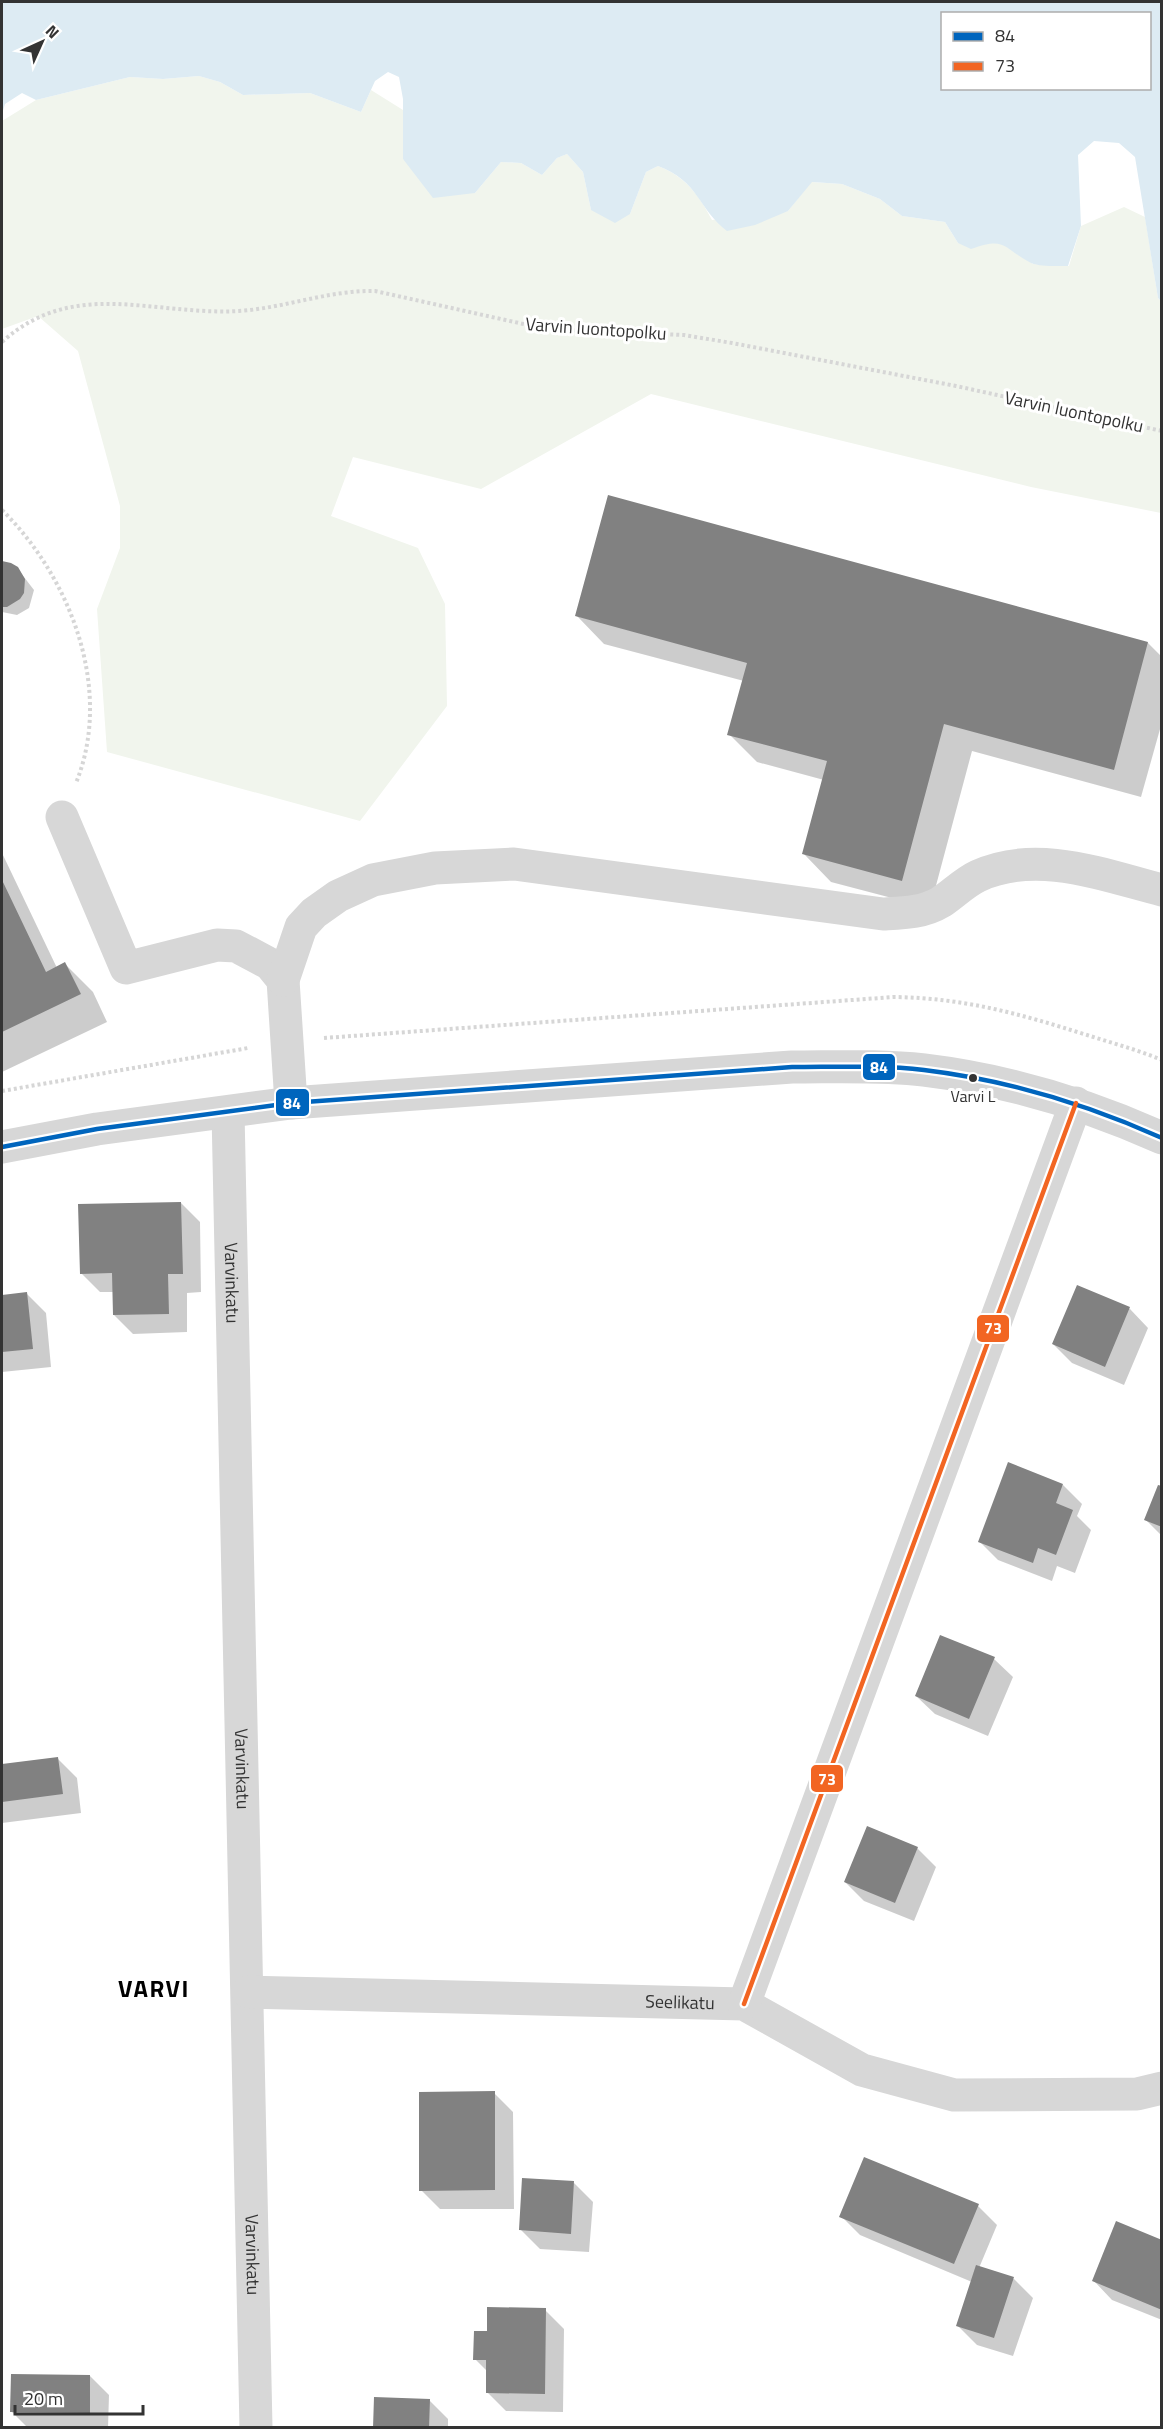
<svg xmlns="http://www.w3.org/2000/svg" width="1163" height="2429" font-family="'Titillium Web',sans-serif">
  <style>
    .green { fill: #f1f5ed }
    .water { fill: #ddebf3; fill-rule: evenodd }
    .shadow { fill: #0003 }
    .building { fill: #818181 }
    .lines { fill: none; stroke-linecap: round; stroke-linejoin: round }
    .path { stroke: #d6d6d6; stroke-width: 4; stroke-dasharray: 3 3; stroke-linecap: butt }
    .minor { stroke: #d7d7d7; stroke-width: 33 }
    .bus-1-casing { stroke: #fff; stroke-width: 9 }
    .bus-2-casing { stroke: #fff; stroke-width: 9 }
    .bus-1 { stroke: #0065bd; stroke-width: 4.5 }
    .bus-2 { stroke: #f26522; stroke-width: 4.5 }
    .bus-dot { fill: #333; stroke: #fff; stroke-width: 2 }
    .labels { text-anchor: middle; stroke-width: 6; stroke-linejoin: round; paint-order: stroke }
    .bus-label { font-size: 16px; fill: #333; stroke: #fff }
    .street-label { font-size: 18px; fill: #333; stroke: #fff }
    .district-label { font-size: 24px; font-weight: bold; letter-spacing: 1.5px; fill: #000; stroke: #fff }
    .line-badge { stroke: #fff; stroke-width: 2 }
    .badge-label { font-size: 16px; text-anchor: middle; font-weight: bold; fill: #fff }
  </style>
  <rect width="100%" height="100%" fill="#fff"/>
  <path class="green" d="M199 76 220 82 243 95 310 93 361 112 371 90 403 110V159L475 193 501 162 521 163 542 175 557 158 567 154 583 172 591 210 630 214 646 172 658 166C685 176 699 195 712 220L788 211 811 182 842 184 880 199 902 216 945 222 958 243H1001L1033 264 1069 266 1081 226 1124 207 1145 217 1158 298 1161 301V513L1031 487 651 394 481 489 353 457 331 516 418 548 445 604 447 706 360 821 107 752 97 609 120 548V506L78 351 38 316 2 329V121L36 100 130 77 163 79Z"/>
  <path class="water" d="M2 2H1161V301L1158 298 1135 157 1119 143 1094 141 1078 155 1081 226 1068 266C1057 266 1041 267 1031 263 1002 248 1007 236 971 249L958 243 945 222 902 216 880 199 842 184 812 182 788 211 755 225 727 231C698 209 699 181 658 166L646 172 630 214 615 223 591 210 583 172 567 154 557 158 542 175 521 163 501 162 475 193 433 198 403 159V99L399 77 388 72 375 81 361 112 310 93 243 95 220 82 199 76 163 79 130 77 36 100 22 93 5 104 2 114ZM942 14H1150V88H942Z"/>
  <path class="shadow" d="M2 563 17 568 34 590 29 608 17 615 2 612Z
    M577 616 1148 643 1162 657V722L1141 797 972 751 930 908 831 882 804 854 824 780 757 762 729 734 744 681 604 644Z
    M2 853 57 968 65 964 93 992 107 1022 2 1072Z
    M181 1203 200 1222 201 1292 187 1293V1332L133 1334 114 1315V1292H100L81 1273Z
    M1077 1287 1130 1309 1148 1328 1124 1385 1072 1363 1053 1344Z
    M27 1294 46 1313 51 1367 2 1372V1296Z
    M1063 1485 1082 1504 1077 1516 1091 1530 1075 1573 1057 1566 1052 1581 998 1560 979 1541Z
    M1162 1488V1536L1146 1520Z
    M994 1659 1013 1677 988 1736 935 1714 916 1696Z
    M58 1759 77 1778 81 1813 2 1823V1766Z
    M917 1848 936 1867 914 1921 864 1901 845 1882Z
    M494 2093 513 2112 514 2209H440L421 2190Z
    M574 2183 593 2202 589 2252 540 2249 521 2230Z
    M978 2206 997 2225 979 2268 1014 2279 1033 2298 1013 2356 977 2345 958 2326 972 2282 860 2235 841 2216Z
    M1162 2242V2320L1112 2300 1094 2281Z
    M545 2310 564 2329 563 2412 506 2411 487 2392V2371L475 2359 489 2333Z
    M90 2376 109 2395 108 2428H28L12 2412Z
    M429 2400 448 2419V2428H374Z"/>
  <path class="building" d="M608 495 1148 642 1114 770 944 724 902 881 802 854 827 761 727 735 747 663 575 616Z
    M2 561 11 563 18 567 25 579 24 593 20 599 7 607H2Z
    M2 880 46 972 65 962 81 994 2 1032Z
    M181 1202 183 1274H168L169 1314 113 1315 112 1273 80 1274 78 1204Z
    M1077 1285 1130 1307 1105 1367 1052 1344Z
    M27 1292 33 1349 2 1352V1295Z
    M1008 1462 1063 1484 1056 1503 1073 1510 1056 1555 1038 1548 1033 1563 978 1542Z
    M1158 1485 1162 1486V1527L1144 1520Z
    M940 1635 995 1657 969 1719 915 1696Z
    M58 1757 63 1794 2 1802V1764Z
    M867 1826 918 1847 895 1903 844 1882Z
    M495 2091V2190L419 2191V2092Z
    M864 2157 979 2204 954 2264 839 2217Z
    M522 2178 574 2181 571 2234 519 2230Z
    M1116 2221 1162 2240V2310L1092 2281Z
    M976 2265 1014 2277 994 2338 956 2326Z
    M487 2307 546 2308 545 2394 486 2393V2360H473L474 2331H487Z
    M11 2374 90 2375V2413L10 2412Z
    M374 2397 430 2399 429 2428H373Z"/>
  <g class="lines">
    <path class="path" d="M2 342C74 277 153 316 239 311 285 308 329 290 375 291L546 329 684 335 732 343 956 386 1162 431
      M2 510C70 577 114 689 76 783
      M324 1038 894 997C965 998 1020 1014 1087 1035 1112 1043 1138 1050 1162 1060
      M2 1091 248 1048"/>
    <g class="minor">
      <path d="M62 817 126 968 217 945 236 946 270 964 283 980 291 1103"/>
      <path d="M283 980 301 927 314 913 338 896 373 880 435 868 514 864 883 914C903 913 923 913 941 902 953 894 965 882 978 876 1037 849 1103 875 1162 890"/>
      <path id="s1" d="M228 1112 256 2428"/>
      <path d="M2 1147 97 1129 291 1103 792 1067C836 1067 881 1065 924 1070 1007 1080 1086 1104 1162 1138"/>
      <path id="s2" d="M248 1992 744 2004 862 2070 954 2095 1137 2094 1162 2088"/>
      <path d="M744 2004 1076 1103"/>
    </g>
    <g class="bus-1-casing">
      <path id="bus-1" d="M2 1147 97 1129 291 1103 792 1067C836 1067 881 1065 924 1070 1007 1080 1086 1104 1162 1138"/>
    </g>
    <g class="bus-2-casing">
      <path id="bus-2" d="M744 2004 1076 1103"/>
    </g>
    <use href="#bus-1" class="bus-1"/>
    <use href="#bus-2" class="bus-2"/>
  </g>
  <circle class="bus-dot" cx="973" cy="1078" r="5"/>
  <g class="labels">
    <g class="bus-label">
      <text x="973" y="1102">Varvi L</text>
    </g>
    <g class="street-label">
      <text transform="translate(596 329) rotate(4)" y="6">Varvin luontopolku</text>
      <text transform="translate(1074 412) rotate(12)" y="6">Varvin luontopolku</text>
      <text dy="6" stroke="none"><textPath href="#s1" startOffset="171">Varvinkatu</textPath></text>
      <text dy="6" stroke="none"><textPath href="#s1" startOffset="657">Varvinkatu</textPath></text>
      <text dy="6" stroke="none"><textPath href="#s2" startOffset="432">Seelikatu</textPath></text>
      <text dy="6" stroke="none"><textPath href="#s1" startOffset="1143">Varvinkatu</textPath></text>
    </g>
    <g class="district-label">
      <text x="154" y="1997">VARVI</text>
    </g>
  </g>
  <g class="line-badge">
    <rect x="862" y="1053" width="34" height="28" rx="6" fill="#0065bd"/>
    <rect x="275" y="1088" width="35" height="29" rx="6" fill="#0065bd"/>
    <rect x="976" y="1314" width="34" height="29" rx="6" fill="#f26522"/>
    <rect x="810" y="1764" width="34" height="29" rx="6" fill="#f26522"/>
  </g>
  <g class="badge-label">
    <text x="879" y="1073">84</text>
    <text x="292" y="1109">84</text>
    <text x="993" y="1334">73</text>
    <text x="827" y="1785">73</text>
  </g>
  <rect width="1163" height="2429" fill="none" stroke="#333333" stroke-width="6"/>
  <rect x="941" y="12" width="210" height="78" fill="#ffffff" stroke="#adadad" stroke-width="1.5"/>
  <rect x="953" y="32" width="30" height="9" fill="#0065bd" stroke="#adadad" stroke-width="1.5"/>
  <text x="995" y="42" font-size="18" fill="#333333">84</text>
  <rect x="953" y="62" width="30" height="9" fill="#f26522" stroke="#adadad" stroke-width="1.5"/>
  <text x="995" y="72" font-size="18" fill="#333333">73</text>
  <g transform="translate(42 42) rotate(45)" stroke="#ffffff" stroke-width="4.5" paint-order="stroke">
  <path d="M0-4.5L10 22L0 15L-10 22Z" fill="#333333"/>
  <text y="-9" font-size="16" font-weight="bold" text-anchor="middle" fill="#333333">N</text>
  </g>
  <path d="M15 2405v9h128v-9" fill="none" stroke="#333333" stroke-width="3"/>
  <text x="24" y="2405" font-size="18" fill="#333333" stroke="#ffffff" stroke-width="4.5" paint-order="stroke">20 m</text>
</svg>
